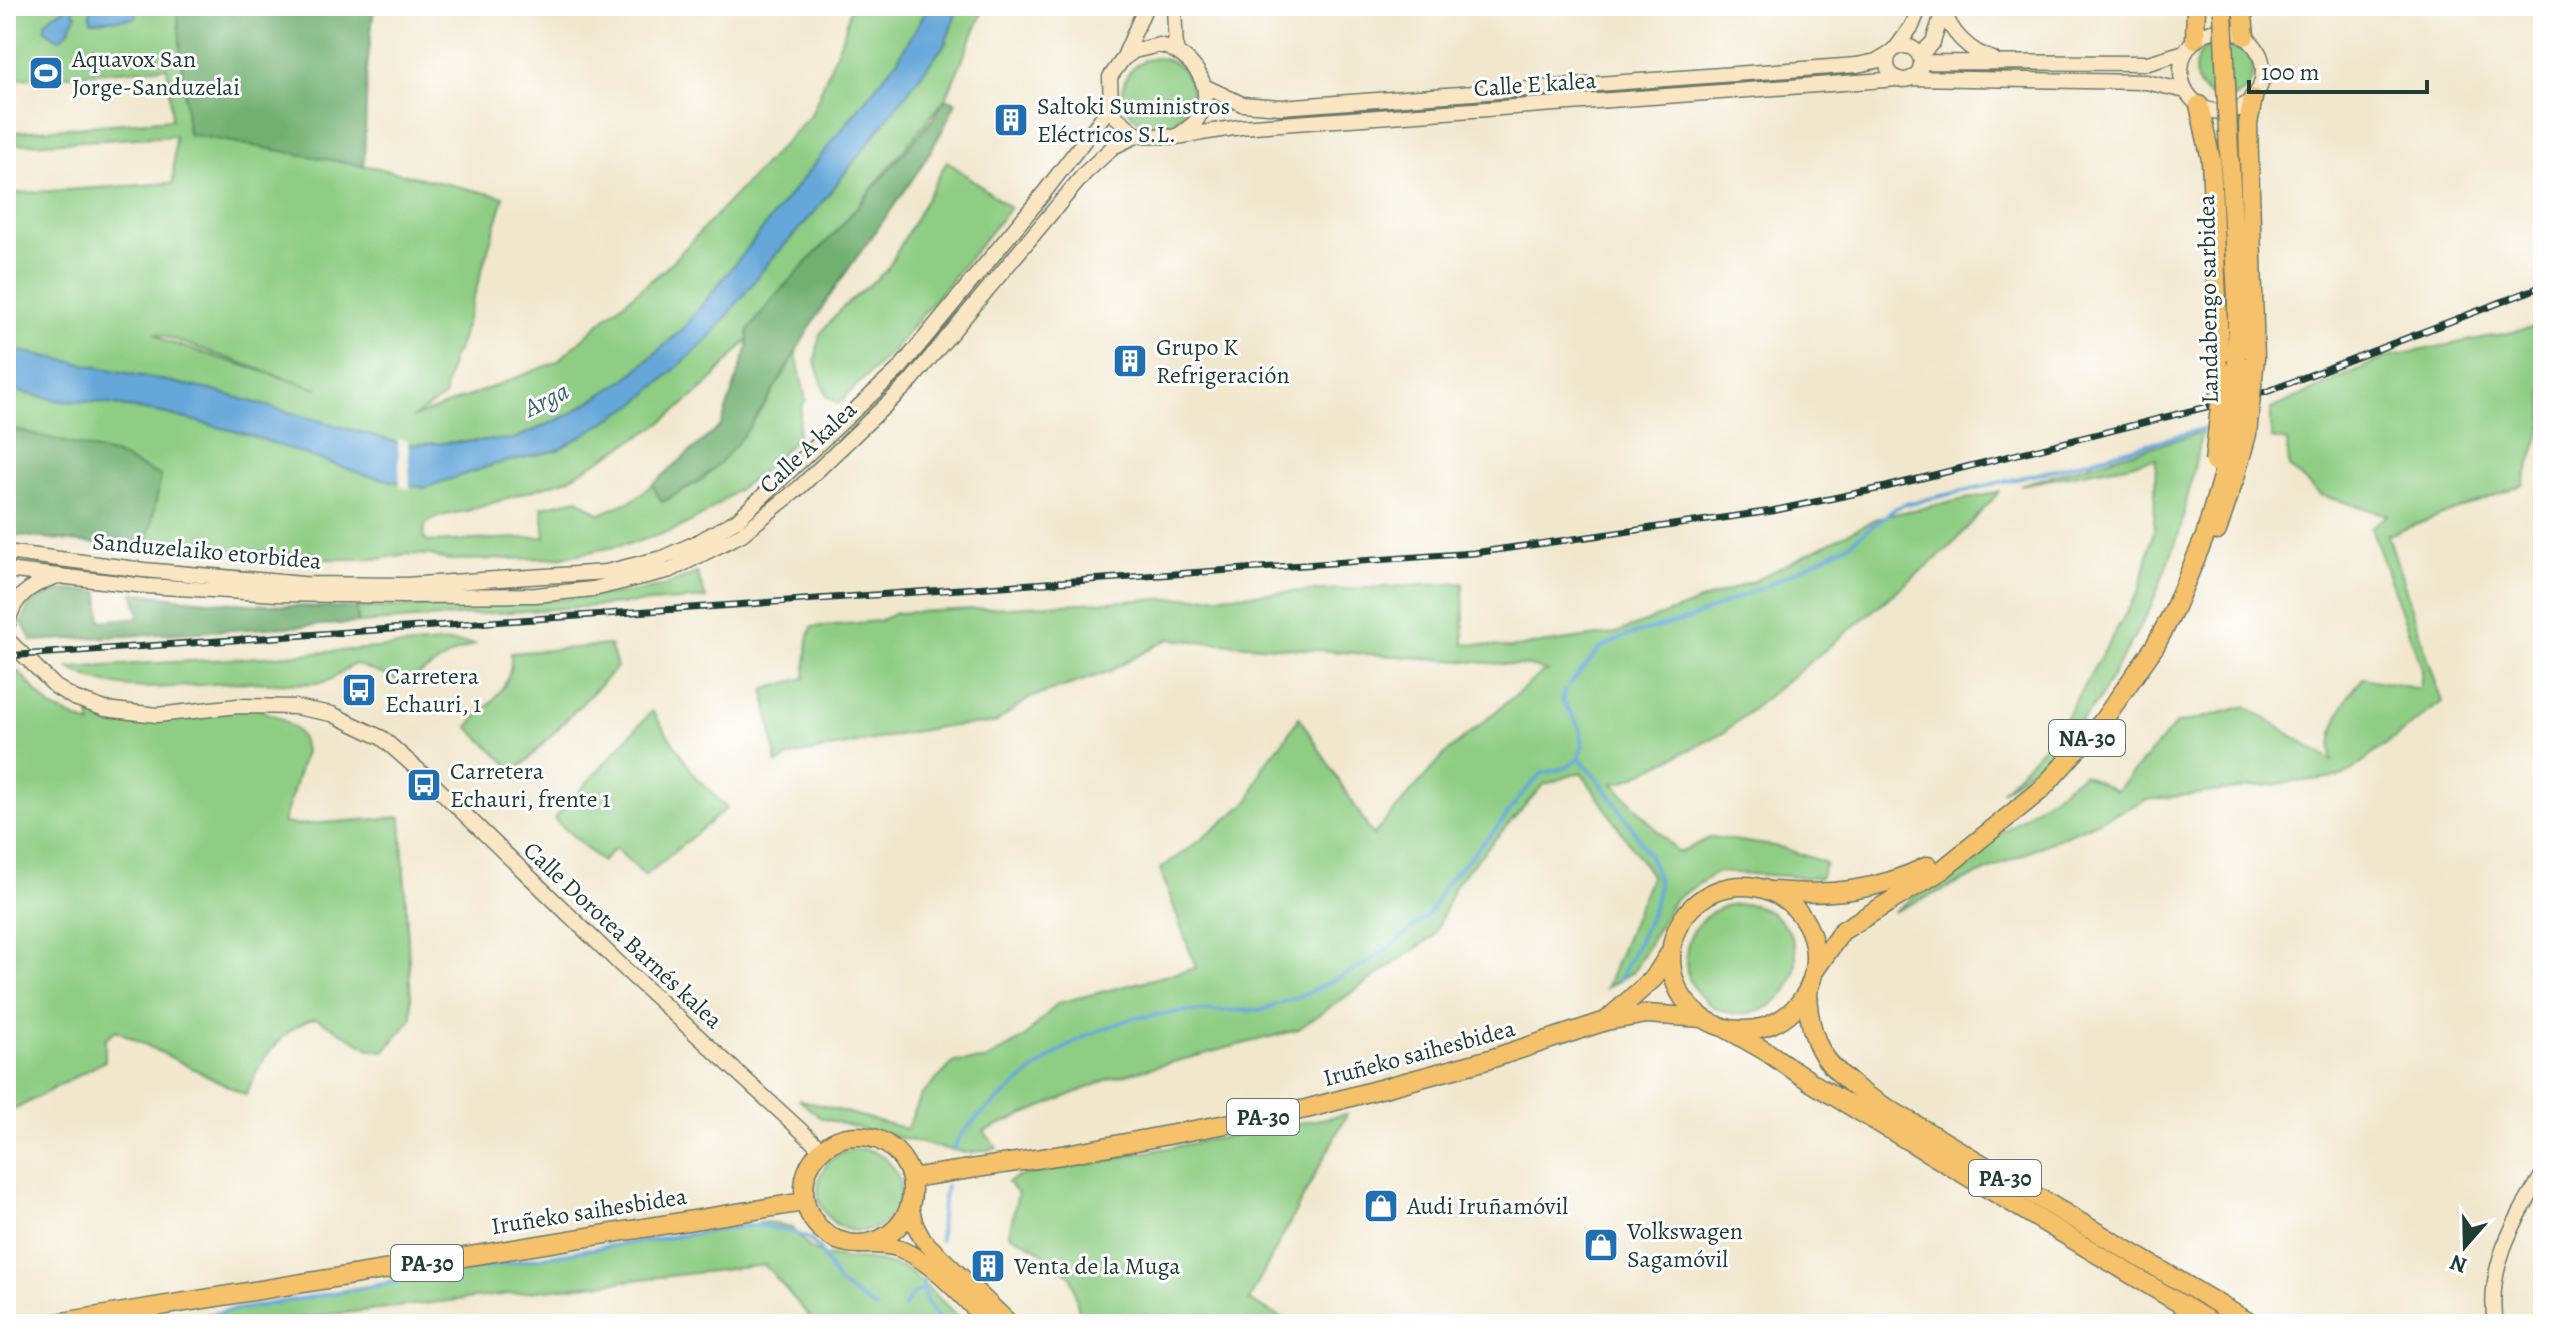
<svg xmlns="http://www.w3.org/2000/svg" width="2549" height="1330" font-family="Alegreya,serif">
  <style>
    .green { fill: #8ecd83; stroke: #56855c; stroke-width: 2; fill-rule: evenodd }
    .forest { fill: #72b071; stroke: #487652; stroke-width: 2 }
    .water { fill: #65a7d9; stroke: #427286; stroke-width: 2 }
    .pier { fill: #f1e7cd }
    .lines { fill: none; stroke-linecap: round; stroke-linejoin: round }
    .stream { stroke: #65a7d9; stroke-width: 4 }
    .secondary-casing { stroke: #68786a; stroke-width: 17 }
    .primary-casing { stroke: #68786a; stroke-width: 19 }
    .highway-casing { stroke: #68786a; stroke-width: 21 }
    .secondary { stroke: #fbe6c4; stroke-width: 14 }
    .primary { stroke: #f5c16b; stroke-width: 16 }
    .highway { stroke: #f5c16b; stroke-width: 18 }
    .rail-casing { stroke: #1f3d34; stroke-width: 7 }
    .rail { stroke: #fff; stroke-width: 4; stroke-dasharray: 12; stroke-linecap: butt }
    .highway-bridge-casing { stroke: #68786a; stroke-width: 21; stroke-linecap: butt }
    .highway-bridge { stroke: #f5c16b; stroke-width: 18 }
    .labels { text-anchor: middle; stroke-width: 6; stroke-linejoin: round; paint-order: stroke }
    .shield { fill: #fff; stroke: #627771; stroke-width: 2 }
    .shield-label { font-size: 22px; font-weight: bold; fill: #1f3d34 }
    .poi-label { font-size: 24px; fill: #1f3d34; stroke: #fff; text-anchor: start }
    .street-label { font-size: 24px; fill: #1f3d34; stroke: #fff }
    .water-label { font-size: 26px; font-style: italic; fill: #38626e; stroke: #fff }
  </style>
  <rect width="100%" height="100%" fill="#fff"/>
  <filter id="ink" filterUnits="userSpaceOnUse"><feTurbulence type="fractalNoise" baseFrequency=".0125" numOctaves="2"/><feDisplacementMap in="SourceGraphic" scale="16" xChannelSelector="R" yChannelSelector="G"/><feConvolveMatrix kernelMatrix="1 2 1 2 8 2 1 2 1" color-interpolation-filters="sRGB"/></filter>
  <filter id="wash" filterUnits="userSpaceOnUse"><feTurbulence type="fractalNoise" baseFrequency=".006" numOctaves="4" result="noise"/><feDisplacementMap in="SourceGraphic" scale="32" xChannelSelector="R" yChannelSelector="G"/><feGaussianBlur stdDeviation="1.8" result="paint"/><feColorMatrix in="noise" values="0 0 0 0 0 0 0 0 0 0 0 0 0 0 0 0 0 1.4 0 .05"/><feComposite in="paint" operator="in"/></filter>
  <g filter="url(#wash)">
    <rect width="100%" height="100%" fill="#f1e7cd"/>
    <path class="green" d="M6 6H65L61 13 70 28 74 7 90 6 91 21 135 18V6H177L188 134 373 167 504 197 458 349 451 361 444 397 412 418 557 362 606 317 665 269 811 115 844 33 851 6H929L898 59 683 329 626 379 566 416 514 439 406 445 210 390 19 351 6 350V194L173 183 175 136 6 145V133L172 119 167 67 6 80ZM155 333 317 389H318L165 341Z
      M959 6H985L946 98 837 231 775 296 746 342 704 388 660 424 568 479 470 510 436 517 425 525 423 537 428 542 545 537 542 507 578 499 600 514 633 500 652 485 663 502 704 479 781 379 796 353 806 401 802 404 797 438 760 473 705 514 677 529 630 544 557 558 446 560 431 555 406 554 378 559H319L252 551 146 549 161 476 116 455 6 427V389L62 401 97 402 163 413 246 434 496 464 558 450 771 260 813 214 945 44Z
      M2195 70a29 29 0 1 1 58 0a29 29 0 1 1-58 0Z
      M1123 92a34 34 0 1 1 68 0a34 34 0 1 1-68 0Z
      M947 161 1010 208 895 348 838 404 827 396 815 362 820 334 843 307 887 270Z
      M2543 326V424L2523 485 2388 535 2442 702 2344 776 2146 800 1893 912 2083 774 2116 791 2175 725 2246 706 2332 761C2327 733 2343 699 2363 678L2420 689 2422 669 2371 527 2388 515 2320 495 2289 467 2287 441 2271 438V409L2387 357Z
      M2202 432 2180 531 2151 607 2098 701 2058 747 2001 792 2057 732 2140 589 2154 529 2156 459 2020 485Z
      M1999 492 1948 549 1722 734 1623 782 1613 783 1678 853 1712 837 1780 847 1826 863 1820 878 1717 872 1674 900 1634 971 1606 988 1651 875 1581 772 1543 785 1456 883 1434 936 1297 1030 1111 1078 984 1131 997 1148 969 1153 941 1148 821 1118 798 1099 907 1129 921 1096 954 1062 985 1060 1024 1038 1058 1003 1196 968 1160 869 1203 838 1249 801 1264 765 1287 736 1299 717 1373 835 1445 754 1542 673 1549 672 1530 666 1168 639 1108 672 1030 698 995 723 939 727 790 756 777 764 764 689 805 678 808 640 812 627 879 621 896 613 1463 583 1464 643 1510 648 1613 634 1754 581 1880 517Z
      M697 573 706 598 358 623 357 608 519 603 611 595 661 587Z
      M452 642 476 644 456 652 405 683 355 664C345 668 334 680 324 682 298 686 269 682 243 682 185 684 122 700 69 668L263 657Z
      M610 645 617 667 516 772 468 727C489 703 514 687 511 653Z
      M19 672 50 707 91 725 88 704 157 715 252 706 280 718 297 731 303 741 305 752 283 823 296 825 401 817 412 1018 385 1051 370 1049 316 1018C282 1027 258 1063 246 1095L116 1030 105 1039V1061L6 1114V673Z
      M652 711 696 777 727 808 645 876 615 848 602 862 554 819Z
      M1686 959a55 55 0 1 1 110 0a55 55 0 1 1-110 0Z
      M1347 1114 1249 1300 1292 1324H1082L1071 1276 1033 1246 1009 1234 1018 1193 1007 1182 1021 1176Z
      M818 1190a41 41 0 1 1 82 0a41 41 0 1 1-82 0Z
      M768 1222 791 1227 809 1247 825 1256 877 1261 907 1269 967 1324H816L765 1265 247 1324H166L404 1279Z"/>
    <path class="forest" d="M177 6H374L367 70 364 166 188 134Z
      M946 98 956 102C925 174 868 236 826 302 792 353 768 410 726 456 708 477 686 488 662 502L652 485 721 425 748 346V331L775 296 837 231 932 120Z
      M6 427 116 455 161 476 146 549 6 534Z
      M66 590 99 592 101 621 140 617 133 592C208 604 282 606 357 608L358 623 32 641 22 623 28 605 50 593Z"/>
    <path class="water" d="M65 6H78L74 8 73 12 77 15C69 24 70 34 59 39L45 30V23L54 14 64 10Z
      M90 6H135L136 18 91 21Z
      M929 6H959L945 44 813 214 771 260 709 339 637 403 558 450 496 464 424 488 365 475 246 434 163 413 97 402 62 401 6 389V350L19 351 210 390 406 445 514 439 567 416 626 379 683 329 898 59Z"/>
    <path class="pier" d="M398 439 408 441 410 489 400 487Z"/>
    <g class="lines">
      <path class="stream" d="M1569 685 1601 648 1626 636 1689 619 1770 584 1848 545 1896 508 1906 504 2051 471 2213 426
        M1580 759C1601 781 1656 854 1658 883 1660 904 1629 960 1619 980
        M954 1149 960 1136 981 1114 1048 1059 1083 1037 1133 1018 1189 1011 1263 1010 1308 993 1362 966 1394 944 1430 913 1445 884 1497 828 1523 793 1541 774 1568 767 1579 758 1583 746 1580 727 1562 700 1564 691
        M940 1240 941 1213 946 1186
        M924 1280C920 1297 933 1311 943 1324
        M904 1307 914 1293 921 1290
        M193 1324 195 1320 211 1314 603 1247 754 1225 788 1230 809 1239 819 1249 839 1284 876 1309"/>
    </g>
  </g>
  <g filter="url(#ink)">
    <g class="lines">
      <g class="secondary-casing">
        <path id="secondary" d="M1174 6 1176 49
          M1944 9C1949 32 1970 52 1993 59
          M2181 71a41 41 0 1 1 82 0a41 41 0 1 1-82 0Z
          M1159 45C1192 53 1220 89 1196 121 1191 127 1182 132 1176 137L1138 135 1115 116 1111 106 1110 77 1123 59 1134 51Z
          M1887 63a17 17 0 1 1 34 0a17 17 0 1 1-34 0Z
          M1896 48 1912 26 1920 6
          M1919 56 1933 42 1943 11
          M1123 59 1146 6
          M1921 62 2148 63 2185 52
          M1911 78 2146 82 2186 91
          M1204 86 1242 104 1281 107 1857 65 1876 61 1891 52
          M1176 137 1240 127 1898 79
          M6 552 144 570 303 584 405 585 606 572 662 558 696 543 737 520 900 368 1036 203 1111 106
          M6 570 146 586 277 594 404 596 536 595 593 589 671 570 742 534 799 488 910 382 1085 173 1113 147 1138 135
          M8 624C13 597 29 586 55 577
          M6 638 56 687 74 698 105 709 157 715 238 706 295 707 332 714 382 738 423 774 626 970 821 1149
          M2495 1324C2486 1266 2514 1222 2543 1174"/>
      </g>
      <g class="primary-casing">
        <path id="primary" d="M910 1206 915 1225 923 1240 1011 1324
          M859 1245C871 1245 886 1244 897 1248 929 1258 965 1300 989 1324"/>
      </g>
      <g class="highway-casing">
        <path id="highway" d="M2242 6 2245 36
          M2195 39 2196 6
          M2253 98 2248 124 2255 358
          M2199 105 2211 160 2220 369
          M2228 132 2237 298V361
          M2217 531 2236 474
          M1671 958a72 72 0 1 1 144 0a72 72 0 1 1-144 0Z
          M1774 891C1829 896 1878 891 1928 866
          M1815 970 1842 931 1942 870 2041 790 2102 722 2155 646 2172 614 2205 536 2224 470
          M1807 993C1810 1047 1825 1065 1867 1096L2252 1324
          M1608 1019 1654 978 1671 951
          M1725 1028 1767 1052 1814 1084 2214 1324
          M804 1190a54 54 0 1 1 108 0a54 54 0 1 1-108 0Z
          M911 1178 1062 1155 1306 1109 1487 1060 1606 1021 1647 1014 1703 1018
          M50 1324 804 1202"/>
      </g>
      <use href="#secondary" class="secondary"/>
      <use href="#primary" class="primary"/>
      <use href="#highway" class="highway"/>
      <g class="rail-casing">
        <path id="rail" d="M6 656 1474 553 1772 511 1886 487 2266 392 2543 286"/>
      </g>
      <use href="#rail" class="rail"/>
      <g class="highway-bridge-casing">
        <path id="highway-bridge" d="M2223 12 2228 132
          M2214 462 2220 406V369
          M2224 470 2233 418 2237 361
          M2236 474 2247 434 2255 358"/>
      </g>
      <use href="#highway-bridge" class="highway-bridge"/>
    </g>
  </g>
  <defs>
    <g id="stadium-square" transform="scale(1.8)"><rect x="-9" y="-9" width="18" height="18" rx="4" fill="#1f6fb2" stroke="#fff"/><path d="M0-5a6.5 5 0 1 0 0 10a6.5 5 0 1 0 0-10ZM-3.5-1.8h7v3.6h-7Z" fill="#fff"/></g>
    <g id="building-square" transform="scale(1.8)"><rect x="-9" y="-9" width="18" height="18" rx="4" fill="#1f6fb2" stroke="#fff"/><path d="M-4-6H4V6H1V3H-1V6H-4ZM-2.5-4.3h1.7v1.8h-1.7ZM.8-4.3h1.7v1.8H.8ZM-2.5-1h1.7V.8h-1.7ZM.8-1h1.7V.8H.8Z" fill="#fff"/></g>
    <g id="bus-square" transform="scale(1.8)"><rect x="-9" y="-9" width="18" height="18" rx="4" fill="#1f6fb2" stroke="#fff"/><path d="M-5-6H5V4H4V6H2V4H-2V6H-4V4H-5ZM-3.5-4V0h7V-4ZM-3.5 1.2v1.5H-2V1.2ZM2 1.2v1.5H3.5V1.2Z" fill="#fff"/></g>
    <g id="shop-square" transform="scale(1.8)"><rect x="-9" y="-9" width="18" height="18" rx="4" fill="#1f6fb2" stroke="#fff"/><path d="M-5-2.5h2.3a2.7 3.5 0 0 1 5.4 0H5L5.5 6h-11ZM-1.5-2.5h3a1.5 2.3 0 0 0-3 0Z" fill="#fff"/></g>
  </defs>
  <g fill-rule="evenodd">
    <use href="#stadium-square" x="46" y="73"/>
    <use href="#building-square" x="1011" y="120"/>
    <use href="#building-square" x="1130" y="361"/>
    <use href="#bus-square" x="359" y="690"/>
    <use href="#bus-square" x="424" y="785"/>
    <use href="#shop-square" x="1381" y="1206"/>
    <use href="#shop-square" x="1601" y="1245"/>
    <use href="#building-square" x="988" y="1266"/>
  </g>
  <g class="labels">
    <g class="shield">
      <rect x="2049" y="720" width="76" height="36" rx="6"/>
      <rect x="1227" y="1099" width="72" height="36" rx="6"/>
      <rect x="1969" y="1160" width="72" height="36" rx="6"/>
      <rect x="391" y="1245" width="72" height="36" rx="6"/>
    </g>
    <g class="shield-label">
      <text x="2087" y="746">NA-30</text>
      <text x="1263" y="1125">PA-30</text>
      <text x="2005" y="1186">PA-30</text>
      <text x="427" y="1271">PA-30</text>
    </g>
    <g class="poi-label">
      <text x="72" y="67">Aquavox San<tspan x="72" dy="28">Jorge-Sanduzelai</tspan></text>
      <text x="1037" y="114">Saltoki Suministros<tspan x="1037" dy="28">Eléctricos S.L.</tspan></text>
      <text x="1156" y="355">Grupo K<tspan x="1156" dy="28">Refrigeración</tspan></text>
      <text x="385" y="684">Carretera<tspan x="385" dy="28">Echauri, 1</tspan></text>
      <text x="450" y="779">Carretera<tspan x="450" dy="28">Echauri, frente 1</tspan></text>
      <text x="1407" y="1214">Audi Iruñamóvil</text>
      <text x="1627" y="1239">Volkswagen<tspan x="1627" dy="28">Sagamóvil</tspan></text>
      <text x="1014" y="1274">Venta de la Muga</text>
    </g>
    <g class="street-label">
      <text transform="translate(1535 84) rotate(-4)" y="8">Calle E kalea</text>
      <text transform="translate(2208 299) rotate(-91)" y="8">Landabengo sarbidea</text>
      <text transform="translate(808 447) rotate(-43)" y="8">Calle A kalea</text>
      <text transform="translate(207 551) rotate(5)" y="8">Sanduzelaiko etorbidea</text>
      <text transform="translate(623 935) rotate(43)" y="8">Calle Dorotea Barnés kalea</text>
      <text transform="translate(1419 1053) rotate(-15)" y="8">Iruñeko saihesbidea</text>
      <text transform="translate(589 1211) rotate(-9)" y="8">Iruñeko saihesbidea</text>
    </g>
    <g class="water-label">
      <text transform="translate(546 399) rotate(-27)" y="9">Arga</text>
    </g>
  </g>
  <rect width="2549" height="1330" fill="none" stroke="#fff" stroke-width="32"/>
  <g transform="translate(2465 1246) rotate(200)" stroke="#ffffff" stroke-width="6" paint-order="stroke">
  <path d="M0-6L14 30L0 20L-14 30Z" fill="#1f3d34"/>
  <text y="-12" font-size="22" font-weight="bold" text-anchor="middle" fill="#1f3d34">N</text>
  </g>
  <path d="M2249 80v12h178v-12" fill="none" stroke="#1f3d34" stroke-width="4"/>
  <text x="2261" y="80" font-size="24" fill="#1f3d34" stroke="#ffffff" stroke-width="6" paint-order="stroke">100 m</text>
</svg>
